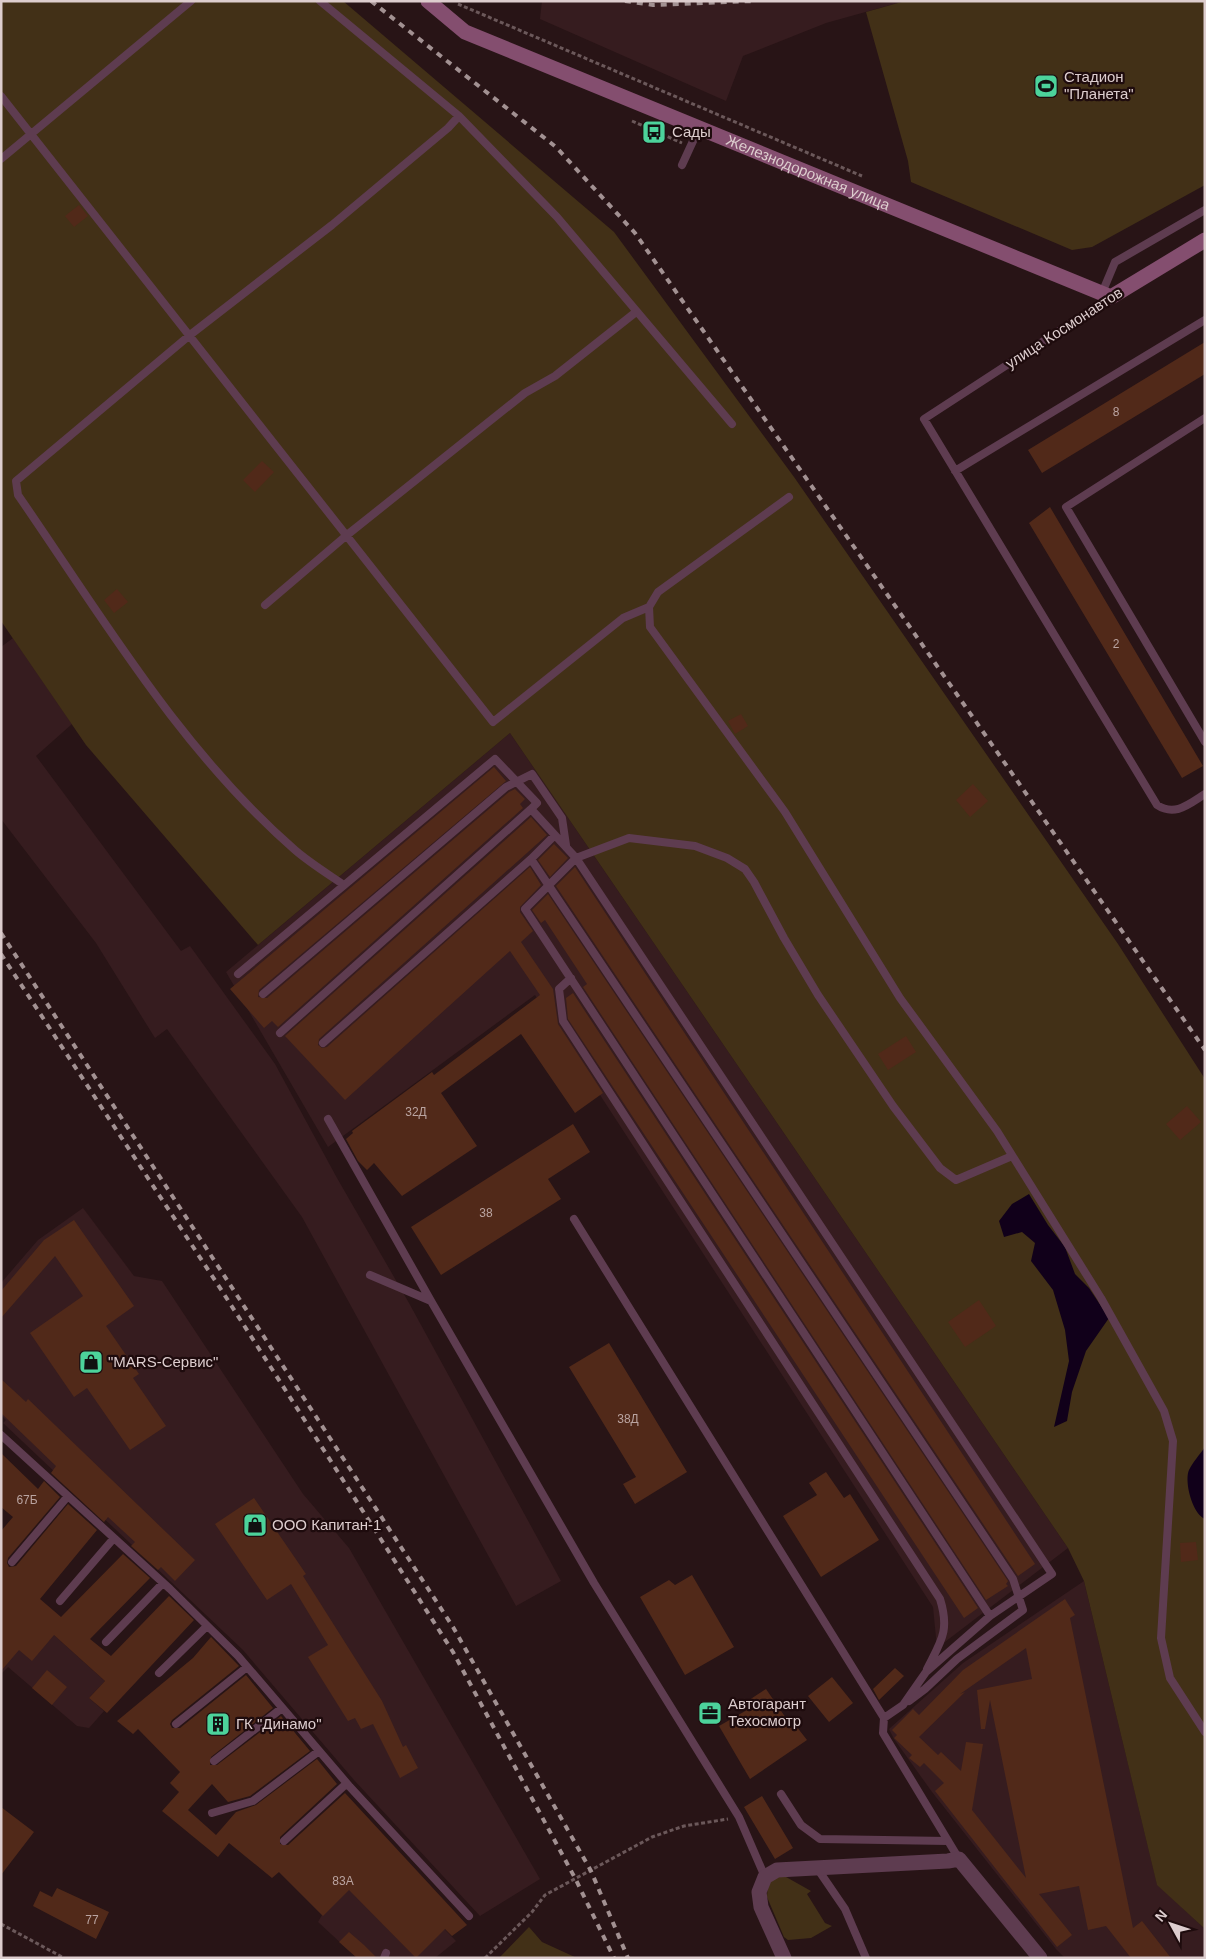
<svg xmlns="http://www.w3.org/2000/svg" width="1206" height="1959" font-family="Helvetica,sans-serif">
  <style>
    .built { fill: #361c1f }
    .green { fill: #423017 }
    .water { fill: #11001a }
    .building { fill: #512919; fill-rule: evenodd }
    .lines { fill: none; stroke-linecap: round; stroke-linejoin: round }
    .path { stroke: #6b585a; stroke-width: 3; stroke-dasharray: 4 2.5; stroke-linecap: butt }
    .lane { stroke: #5e3c50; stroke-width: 8 }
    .street { stroke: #5e3c50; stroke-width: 15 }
    .secondary { stroke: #844e6f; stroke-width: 15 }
    .rail { stroke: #a29192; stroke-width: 4; stroke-dasharray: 6 6; stroke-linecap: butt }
    .labels { text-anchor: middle; stroke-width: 4.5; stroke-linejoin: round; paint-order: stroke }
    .number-label { font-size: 12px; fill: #baa4a1 }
    .poi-label { font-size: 15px; fill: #ddcdce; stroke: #1e0b0d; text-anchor: start }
    .street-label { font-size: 15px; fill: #ddcdce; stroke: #1e0b0d }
  </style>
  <rect width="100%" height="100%" fill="#281416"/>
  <path class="built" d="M542 1H905L826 23 743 56 726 101 540 19Z
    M13 638 72 724 36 756 181 951 190 946 275 1064 337 1178 409 1303 561 1581 516 1606 302 1217 167 1029 155 1038 96 943 1 819V647Z
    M510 733 1068 1548 937 1648 933 1607 535 995 328 1147 226 972Z
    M83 1208 134 1276 162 1281 303 1494 349 1548 540 1879 480 1916 354 1780 243 1650 3 1423 6 1420 1 1415V1283L38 1240Z
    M1084 1581 1157 1884 1205 1929V1958H1065L1056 1949 932 1792 894 1739 889 1729 963 1663Z
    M1 1587 105 1681 89 1698 104 1711 89 1728 77 1726 8 1667 1 1674Z
    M335 1817 456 1941 435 1958H357L318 1922 322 1915 279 1872Z"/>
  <path class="green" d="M1 1H343L614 232 794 477 1118 944 1205 1079V1929L1157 1885 1084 1581 1068 1548 510 733 258 945 86 745 1 621Z
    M905 1H1205V185L1092 247 1072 250 911 182 908 161 866 12Z
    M779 1873 811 1891 807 1894 825 1923 832 1926 811 1938 788 1940 784 1937 767 1897 768 1882Z
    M529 1927 542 1942 577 1958H499Z"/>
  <path class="water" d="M1029 1194 1048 1225 1065 1247 1075 1274 1089 1288 1109 1318 1086 1351 1072 1392 1067 1421 1054 1427 1069 1361 1065 1330 1053 1290 1031 1261 1035 1243 1022 1232 1004 1237 999 1221 1012 1204Z
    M1205 1447V1519C1192 1514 1184 1481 1189 1470 1193 1462 1200 1454 1205 1447Z"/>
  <path class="building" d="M79 205 88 216 74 227 65 216Z
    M1205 342V374L1042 473 1028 450Z
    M262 461 274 472 255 492 243 480Z
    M1050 507 1203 766 1182 778 1029 523Z
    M117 589 128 602 114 613 104 600Z
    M741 714 748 726 735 734 728 721Z
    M494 767 506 781 259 990 258 997 267 998 509 792 515 789 525 799 520 804 523 808 278 1027 272 1021 264 1028 230 989Z
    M973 784 988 801 970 817 956 800Z
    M531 817 547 835 319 1039 318 1045 322 1048 327 1047 530 867 541 885 520 907V912L533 931 521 942 553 989 558 1024 603 1093 575 1113 521 1034 441 1093 477 1146 402 1196 374 1163 367 1170 358 1161 346 1139 353 1133 352 1131 432 1072 434 1075 540 995 510 951 345 1100 285 1036Z
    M554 844 568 858 550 877 538 860Z
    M575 867 1035 1564 1018 1576 556 886Z
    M548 894 1008 1581 1006 1584 1008 1586 986 1600 583 987 587 984 545 920 541 923 532 910Z
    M573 993 978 1608 964 1618 568 1019 566 998Z
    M906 1036 916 1052 888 1070 878 1054Z
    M1187 1106 1201 1122 1180 1140 1166 1124Z
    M573 1124 590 1152 548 1179 561 1199 441 1275 411 1227Z
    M74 1220 134 1306 106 1326 139 1374 133 1378 166 1426 130 1450 87 1388 74 1397 30 1333 83 1296 55 1256 1 1318V1291L44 1240Z
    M979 1300 996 1326 965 1347 948 1322Z
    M609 1343 687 1472 635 1504 623 1484 636 1477 569 1367Z
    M1 1379 26 1402 28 1399 195 1560 175 1581 161 1567 158 1570 131 1546 135 1542 108 1517 104 1522 51 1473 56 1466 1 1413Z
    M1 1453 38 1489 44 1481 60 1497 8 1558 7 1563 9 1567 16 1566 68 1504 97 1530 40 1599 61 1617 123 1554 150 1578 90 1639 111 1656 169 1596 194 1620 107 1713 89 1698 105 1681 54 1635 32 1661 19 1650 1 1671V1531L13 1517 1 1507Z
    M826 1472 844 1498 850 1494 879 1540 821 1577 783 1516 817 1495 809 1483Z
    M254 1498 306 1574 303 1576 382 1701 403 1747 406 1745 418 1768 400 1778 373 1724 361 1729 355 1718 348 1721 308 1657 328 1645 291 1584 267 1600 215 1524Z
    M1196 1542 1198 1560 1181 1562 1180 1543Z
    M692 1575 734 1647 685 1675 640 1597 669 1580 675 1585Z
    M1065 1599 1075 1615 1070 1618 1133 1928 1142 1921 1171 1958H1131L1106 1926 1088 1930 1079 1886 1039 1894 1072 1935 1057 1947 935 1791 944 1783 924 1763 920 1767 909 1758 912 1755 894 1738 897 1735 892 1730 913 1709 919 1715 963 1670ZM1026 1648 1032 1679 977 1690 981 1729H985L990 1700 1026 1878 972 1810 983 1744 966 1742 961 1771 941 1752 938 1755 919 1737 965 1692 960 1694Z
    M211 1637 239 1666 172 1720 170 1724 172 1728H180L246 1675 273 1708 211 1757 210 1765H217L281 1716 310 1751 250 1796 228 1802 212 1784 188 1810 216 1835 236 1812 256 1805 317 1759 337 1784 280 1837V1844L288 1845 345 1793 467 1925 452 1936 445 1929 416 1958 349 1890 323 1916 279 1872 272 1878 229 1843 218 1857 162 1811 179 1792 170 1783 180 1772 138 1729 133 1734 117 1721 193 1658Z
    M895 1668 904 1676 879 1700 873 1689Z
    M47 1670 67 1687 52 1705 32 1688Z
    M832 1677 853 1703 829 1722 808 1696Z
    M766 1689 790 1724 793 1722 807 1740 750 1779 719 1726 747 1710 743 1704Z
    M762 1796 793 1848 775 1859 744 1807Z
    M1 1807 34 1832 1 1875Z
    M57 1888 109 1912 96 1939 33 1906 40 1891 52 1897Z
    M349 1932 364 1945 377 1958H357L339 1942Z"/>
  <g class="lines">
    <path class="path" d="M458 4 862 176
      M632 121 682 143
      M1 1924 64 1958
      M485 1958 532 1912 545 1895 652 1837 684 1826 728 1819"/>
    <path class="lane" d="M320 1 459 116 557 217 732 424
      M1 96 493 722 623 618 649 607
      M1 159 191 1
      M682 165 699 128
      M1102 293 1115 262 1205 210
      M1111 297 924 419 1157 805C1175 817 1189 804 1205 794
      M1205 418 1066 507 1205 742
      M955 471 1205 320
      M789 497 658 592 649 607 650 627 785 812 900 998 997 1131 1101 1298 1164 1411 1173 1441 1161 1638 1170 1678 1205 1732
      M265 605 347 535 525 393 555 376 636 312
      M531 859 1013 1579 1023 1610 957 1659 925 1689 909 1701
      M344 885C328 874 310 863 295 850 181 751 103 618 18 495L16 481 190 335 332 225 448 128 459 116
      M238 974 495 759 537 803 531 809 576 858 1052 1574 990 1616 926 1672 903 1705 884 1718 883 1733 959 1859
      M571 978 559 989 563 1021 940 1599C950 1631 941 1641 927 1669
      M263 994 506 787 532 774 562 818 566 845
      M280 1033 531 809
      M323 1043 531 859 555 835
      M328 1119 431 1301
      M574 1219 884 1718
      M370 1275 431 1301 594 1583 739 1817 765 1877
      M1 1435 170 1589 238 1656 350 1787 469 1916
      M12 1562 68 1496
      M60 1601 114 1538
      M990 1616 525 909 576 858 629 838 695 846 727 858 745 869 754 882 784 938 818 995 893 1106 940 1168 956 1180 1012 1156
      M106 1642 163 1583
      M159 1673 207 1626
      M176 1724 247 1667
      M214 1761 282 1708
      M781 1794 801 1825 820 1839 948 1841
      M212 1813 253 1801 319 1751
      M284 1841 346 1784
      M817 1868 845 1909 866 1958
      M384 1958 386 1953"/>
    <path class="street" d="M784 1958 761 1907 759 1892 765 1877 777 1870 948 1861 959 1859 1040 1958"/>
    <path class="secondary" id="s1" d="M428 1 465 32 1111 297 1205 240"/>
    <path class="rail" d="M371 1 556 147 635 233 1205 1050
      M625 1 653 5 754 1
      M1 933 453 1627 591 1871 628 1958
      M1 954 222 1291 453 1652 576 1880 614 1958"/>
  </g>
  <defs>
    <g id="stadium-square" transform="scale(1.25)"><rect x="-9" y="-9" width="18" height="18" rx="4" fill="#4cd39b" stroke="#1e0b0d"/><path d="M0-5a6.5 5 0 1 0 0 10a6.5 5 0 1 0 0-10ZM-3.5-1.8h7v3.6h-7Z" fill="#111"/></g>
    <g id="bus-square" transform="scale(1.25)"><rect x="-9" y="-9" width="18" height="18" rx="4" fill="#4cd39b" stroke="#1e0b0d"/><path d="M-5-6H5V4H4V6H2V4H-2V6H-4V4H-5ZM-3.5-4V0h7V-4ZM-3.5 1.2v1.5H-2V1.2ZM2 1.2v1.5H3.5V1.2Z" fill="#111"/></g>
    <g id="shop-square" transform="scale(1.25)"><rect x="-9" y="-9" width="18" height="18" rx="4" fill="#4cd39b" stroke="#1e0b0d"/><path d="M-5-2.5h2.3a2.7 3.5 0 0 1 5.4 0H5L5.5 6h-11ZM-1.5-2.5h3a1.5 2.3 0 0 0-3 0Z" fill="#111"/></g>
    <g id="office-square" transform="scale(1.25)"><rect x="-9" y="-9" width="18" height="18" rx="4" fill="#4cd39b" stroke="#1e0b0d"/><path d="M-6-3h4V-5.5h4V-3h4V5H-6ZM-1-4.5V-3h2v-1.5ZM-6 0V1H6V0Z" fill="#111"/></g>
    <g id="building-square" transform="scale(1.25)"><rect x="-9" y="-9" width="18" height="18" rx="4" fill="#4cd39b" stroke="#1e0b0d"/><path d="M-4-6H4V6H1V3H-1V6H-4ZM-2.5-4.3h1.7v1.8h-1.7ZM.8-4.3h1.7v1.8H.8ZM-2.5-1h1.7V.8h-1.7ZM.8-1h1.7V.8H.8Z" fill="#111"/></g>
  </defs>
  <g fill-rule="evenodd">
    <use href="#stadium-square" x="1046" y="86"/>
    <use href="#bus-square" x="654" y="132"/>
    <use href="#shop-square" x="91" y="1362"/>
    <use href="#shop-square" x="255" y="1525"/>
    <use href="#office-square" x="710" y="1713"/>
    <use href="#building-square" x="218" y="1724"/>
  </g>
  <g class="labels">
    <g class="number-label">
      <text x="1116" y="416">8</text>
      <text x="1116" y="648">2</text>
      <text x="416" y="1116">32Д</text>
      <text x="486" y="1217">38</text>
      <text x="628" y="1423">38Д</text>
      <text x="27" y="1504">67Б</text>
      <text x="343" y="1885">83А</text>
      <text x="92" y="1924">77</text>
    </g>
    <g class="poi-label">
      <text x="1064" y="82">Стадион<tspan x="1064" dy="17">"Планета"</tspan></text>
      <text x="672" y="137">Сады</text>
      <text x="108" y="1367">"MARS-Сервис"</text>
      <text x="272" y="1530">ООО Капитан-1</text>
      <text x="728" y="1709">Автогарант<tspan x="728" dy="17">Техосмотр</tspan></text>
      <text x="236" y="1729">ГК "Динамо"</text>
    </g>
    <g class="street-label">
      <text dy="5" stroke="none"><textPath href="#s1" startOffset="419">Железнодорожная улица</textPath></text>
      <text transform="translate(1064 328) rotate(-33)" y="5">улица Космонавтов</text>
    </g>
  </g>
  <rect width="1206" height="1959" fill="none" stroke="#ddcdce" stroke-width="5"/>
  <g transform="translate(1171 1924) rotate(310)" stroke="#1e0b0d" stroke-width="4" paint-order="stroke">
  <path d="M0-4L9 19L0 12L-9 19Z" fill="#ddcdce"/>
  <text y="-8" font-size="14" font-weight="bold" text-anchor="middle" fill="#ddcdce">N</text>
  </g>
</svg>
